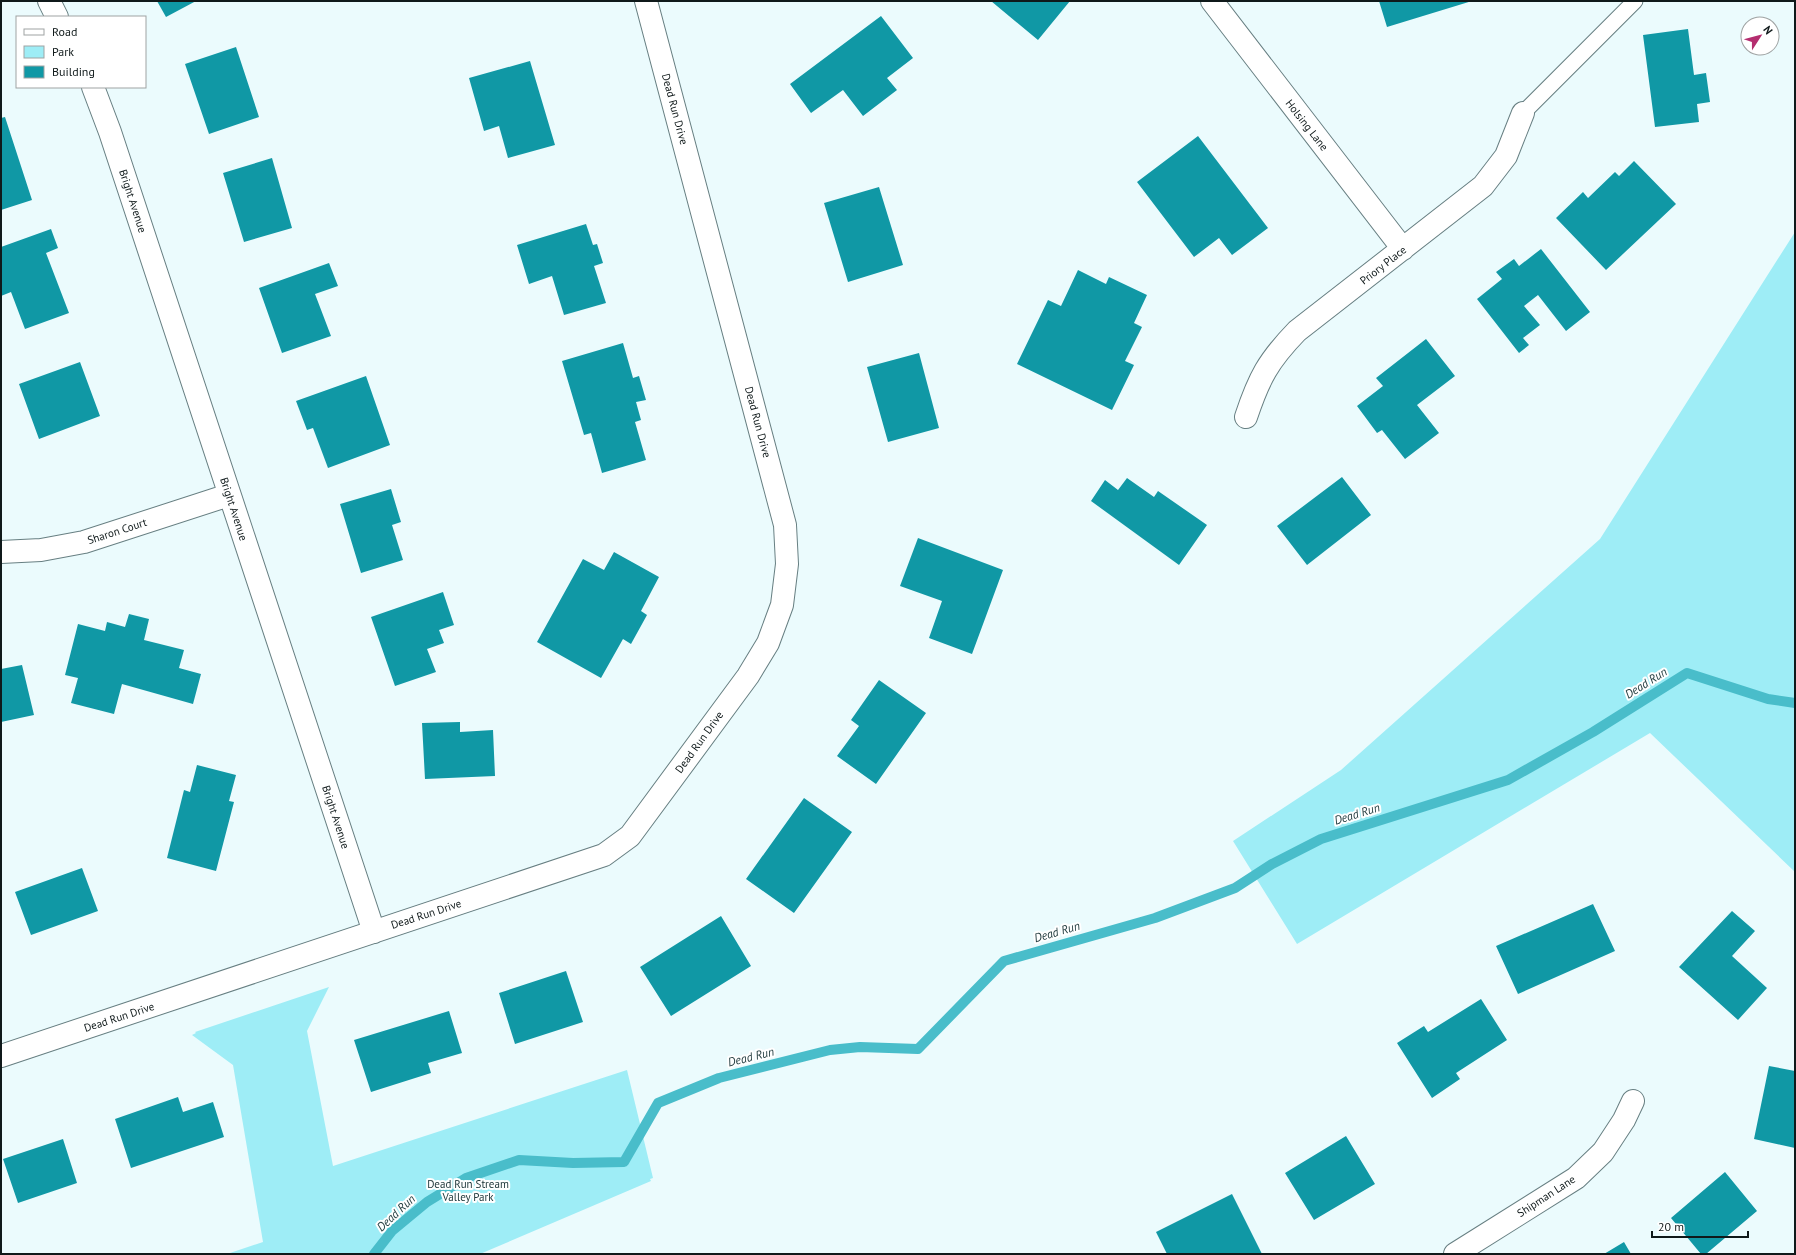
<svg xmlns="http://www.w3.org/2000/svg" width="1796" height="1255" font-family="'PT Sans',sans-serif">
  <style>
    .green { fill: #9eedf6 }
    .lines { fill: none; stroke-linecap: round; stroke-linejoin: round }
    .stream { stroke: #49bdca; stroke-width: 10 }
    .building { fill: #1098a5 }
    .service-casing { stroke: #677f82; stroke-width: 17 }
    .minor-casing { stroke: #677f82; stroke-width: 24 }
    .service { stroke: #fff; stroke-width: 15 }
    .minor { stroke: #fff; stroke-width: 22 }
    .labels { text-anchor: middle; stroke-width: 4; stroke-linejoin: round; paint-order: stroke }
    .street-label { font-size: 11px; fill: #0f191a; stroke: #fff }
    .park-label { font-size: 11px; fill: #20393c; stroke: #fff }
    .water-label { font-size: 12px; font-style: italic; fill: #284144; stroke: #fff }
  </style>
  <rect width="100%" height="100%" fill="#ebfbfd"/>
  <path class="green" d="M1795 232V872L1650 733 1297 944 1233 841 1341 770 1600 539Z
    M329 987 307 1031 333 1166 627 1070 653 1178 650 1179 651 1181 480 1254H227L263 1242 233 1065 192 1035 196 1033 195 1032Z"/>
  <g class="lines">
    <path class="stream" d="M374 1254 392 1231 427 1202 466 1178 519 1160 573 1163 624 1162 658 1103 719 1078 830 1050 860 1047 918 1049 1004 961 1155 918 1235 888 1272 864 1321 839 1508 780 1593 732 1687 673 1768 699 1795 703"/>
  </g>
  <path class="building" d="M157 1H196L166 17Z
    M991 1H1070L1038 40Z
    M1379 1H1472L1387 27Z
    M881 16 913 58 887 78 897 90 863 116 843 90 811 113 790 84Z
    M1688 29 1694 75 1706 73 1710 102 1697 104 1699 122 1655 127 1643 35Z
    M236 47 259 117 209 134 185 64Z
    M530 61 555 145 508 158 499 126 484 131 469 78Z
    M5 117 32 200 1 210V118Z
    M1198 136 1268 228 1232 255 1219 238 1194 257 1137 182Z
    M272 158 292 228 244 242 223 173Z
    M1634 161 1676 204 1606 270 1556 218 1583 192 1588 198 1615 172 1619 176Z
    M879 187 903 265 848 282 824 203Z
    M586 224 593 245 597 244 603 263 594 266 606 303 564 315 552 276 529 284 517 245Z
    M51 229 58 248 46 253 69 313 25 329 11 292 1 296V247Z
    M1541 249 1590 312 1566 331 1538 295 1524 306 1540 325 1523 338 1529 345 1519 353 1477 299 1502 279 1496 272 1514 259 1519 266Z
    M329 263 338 286 315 294 331 336 282 353 259 288Z
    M1078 270 1106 284 1109 277 1147 295 1134 323 1142 327 1125 361 1134 365 1112 410 1017 364 1048 300 1061 306Z
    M1426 339 1455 376 1417 405 1439 433 1405 459 1382 430 1377 433 1357 406 1383 386 1376 378Z
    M623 343 633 378 639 376 646 400 636 402 641 420 635 422 646 460 602 473 591 433 584 435 562 361Z
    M919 353 939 428 888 442 867 367Z
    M80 362 100 416 39 439 19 384Z
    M366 376 390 445 328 468 313 428 307 430 296 401Z
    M1342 477 1371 515 1307 565 1277 526Z
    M1127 478 1154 497 1158 491 1207 525 1179 565 1091 501 1105 480 1118 490Z
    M391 489 401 522 392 525 403 560 361 573 340 504Z
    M918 538 1003 570 972 654 929 638 942 601 900 586Z
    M614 552 659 577 641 611 647 615 631 644 623 639 601 678 537 642 583 559 604 570Z
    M443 592 454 625 439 630 444 643 427 649 436 672 395 686 371 617Z
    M129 614 149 619 144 640 184 650 179 668 201 674 193 704 122 684 114 714 71 703 78 678 65 675 78 624 105 631 107 622 125 627Z
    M22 665 34 715 1 722V669Z
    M879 680 926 713 876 784 837 756 859 726 851 720Z
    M460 722V732L493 730 495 776 425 779 422 723Z
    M197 765 236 775 229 801 234 802 216 871 167 858 184 790 190 792Z
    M804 798 852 832 794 913 746 879Z
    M82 868 98 911 31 935 15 892Z
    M1593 904 1615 951 1518 994 1496 946Z
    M1732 911 1755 931 1732 956 1767 988 1738 1020 1679 967Z
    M721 916 751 966 671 1016 640 967Z
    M566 971 583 1022 515 1044 499 993Z
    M1481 999 1507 1040 1456 1073 1460 1079 1432 1098 1397 1043 1424 1026 1428 1032Z
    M449 1011 462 1053 428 1063 431 1073 371 1092 354 1040Z
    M1769 1066 1795 1071V1148L1754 1139Z
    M178 1097 183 1112 213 1102 224 1137 131 1168 115 1119Z
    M1346 1136 1375 1184 1314 1220 1285 1173Z
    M63 1139 77 1183 18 1203 3 1159Z
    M1725 1172 1757 1211 1706 1254H1701L1671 1218Z
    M1232 1194 1262 1254H1167L1156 1232Z
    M1624 1242 1631 1254H1604Z"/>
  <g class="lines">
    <g class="service-casing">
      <path id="service" d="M1523 113 1635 1"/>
    </g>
    <g class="minor-casing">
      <path id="minor" d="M49 1 57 17
        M1212 1 1403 249
        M93 87 110 132 374 932
        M1246 417C1259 378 1268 361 1297 331L1483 186 1506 156 1523 113
        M1 552 41 550 84 542 229 495
        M1 1056 604 855 630 836 748 676 768 643 782 605 787 564 785 525 646 1
        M1455 1254 1576 1178 1603 1152 1624 1120 1633 1101"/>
    </g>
    <use href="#service" class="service"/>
    <use href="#minor" class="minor"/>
  </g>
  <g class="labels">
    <g class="street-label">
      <text transform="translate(675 109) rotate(75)" y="4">Dead Run Drive</text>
      <text transform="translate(1307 125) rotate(52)" y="4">Holsing Lane</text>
      <text transform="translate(133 201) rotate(72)" y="4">Bright Avenue</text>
      <text transform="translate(1383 265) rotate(-38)" y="4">Priory Place</text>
      <text transform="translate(758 422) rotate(75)" y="4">Dead Run Drive</text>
      <text transform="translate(234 509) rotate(72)" y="4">Bright Avenue</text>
      <text transform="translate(117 531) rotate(-18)" y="4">Sharon Court</text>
      <text transform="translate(699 742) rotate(-54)" y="4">Dead Run Drive</text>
      <text transform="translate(336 817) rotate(72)" y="4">Bright Avenue</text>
      <text transform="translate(426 914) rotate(-18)" y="4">Dead Run Drive</text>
      <text transform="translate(119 1017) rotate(-18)" y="4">Dead Run Drive</text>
      <text transform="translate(1546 1196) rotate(-33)" y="4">Shipman Lane</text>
    </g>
    <g class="park-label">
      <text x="468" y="1188">Dead Run Stream<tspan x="468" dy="13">Valley Park</tspan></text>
    </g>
    <g class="water-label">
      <text transform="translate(1646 683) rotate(-32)" y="4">Dead Run</text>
      <text transform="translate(1357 814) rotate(-17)" y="4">Dead Run</text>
      <text transform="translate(1057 932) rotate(-16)" y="4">Dead Run</text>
      <text transform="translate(751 1057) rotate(-14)" y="4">Dead Run</text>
      <text transform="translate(396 1213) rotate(-43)" y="4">Dead Run</text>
    </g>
  </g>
  <rect width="1796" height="1255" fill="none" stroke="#0f191a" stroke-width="4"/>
  <rect x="16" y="16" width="130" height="72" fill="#ffffff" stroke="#9fa3a3"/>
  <rect x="24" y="29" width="20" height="6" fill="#ffffff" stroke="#9fa3a3"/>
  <text x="52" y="36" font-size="12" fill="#0f191a">Road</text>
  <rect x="24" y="46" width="20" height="12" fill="#9eedf6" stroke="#9fa3a3"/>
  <text x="52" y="56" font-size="12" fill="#0f191a">Park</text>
  <rect x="24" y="66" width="20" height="12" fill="#1098a5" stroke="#9fa3a3"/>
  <text x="52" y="76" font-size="12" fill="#0f191a">Building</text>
  <g transform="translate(1760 36) rotate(54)"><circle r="19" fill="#ffffff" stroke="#9fa3a3"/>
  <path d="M0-3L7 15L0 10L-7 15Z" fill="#b42d6f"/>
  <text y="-6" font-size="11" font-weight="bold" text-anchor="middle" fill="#0f191a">N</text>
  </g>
  <path d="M1652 1231v6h96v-6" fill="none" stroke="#0f191a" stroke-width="2"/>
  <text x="1658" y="1231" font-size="12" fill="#0f191a" stroke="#ffffff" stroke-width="3" paint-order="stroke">20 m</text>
</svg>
